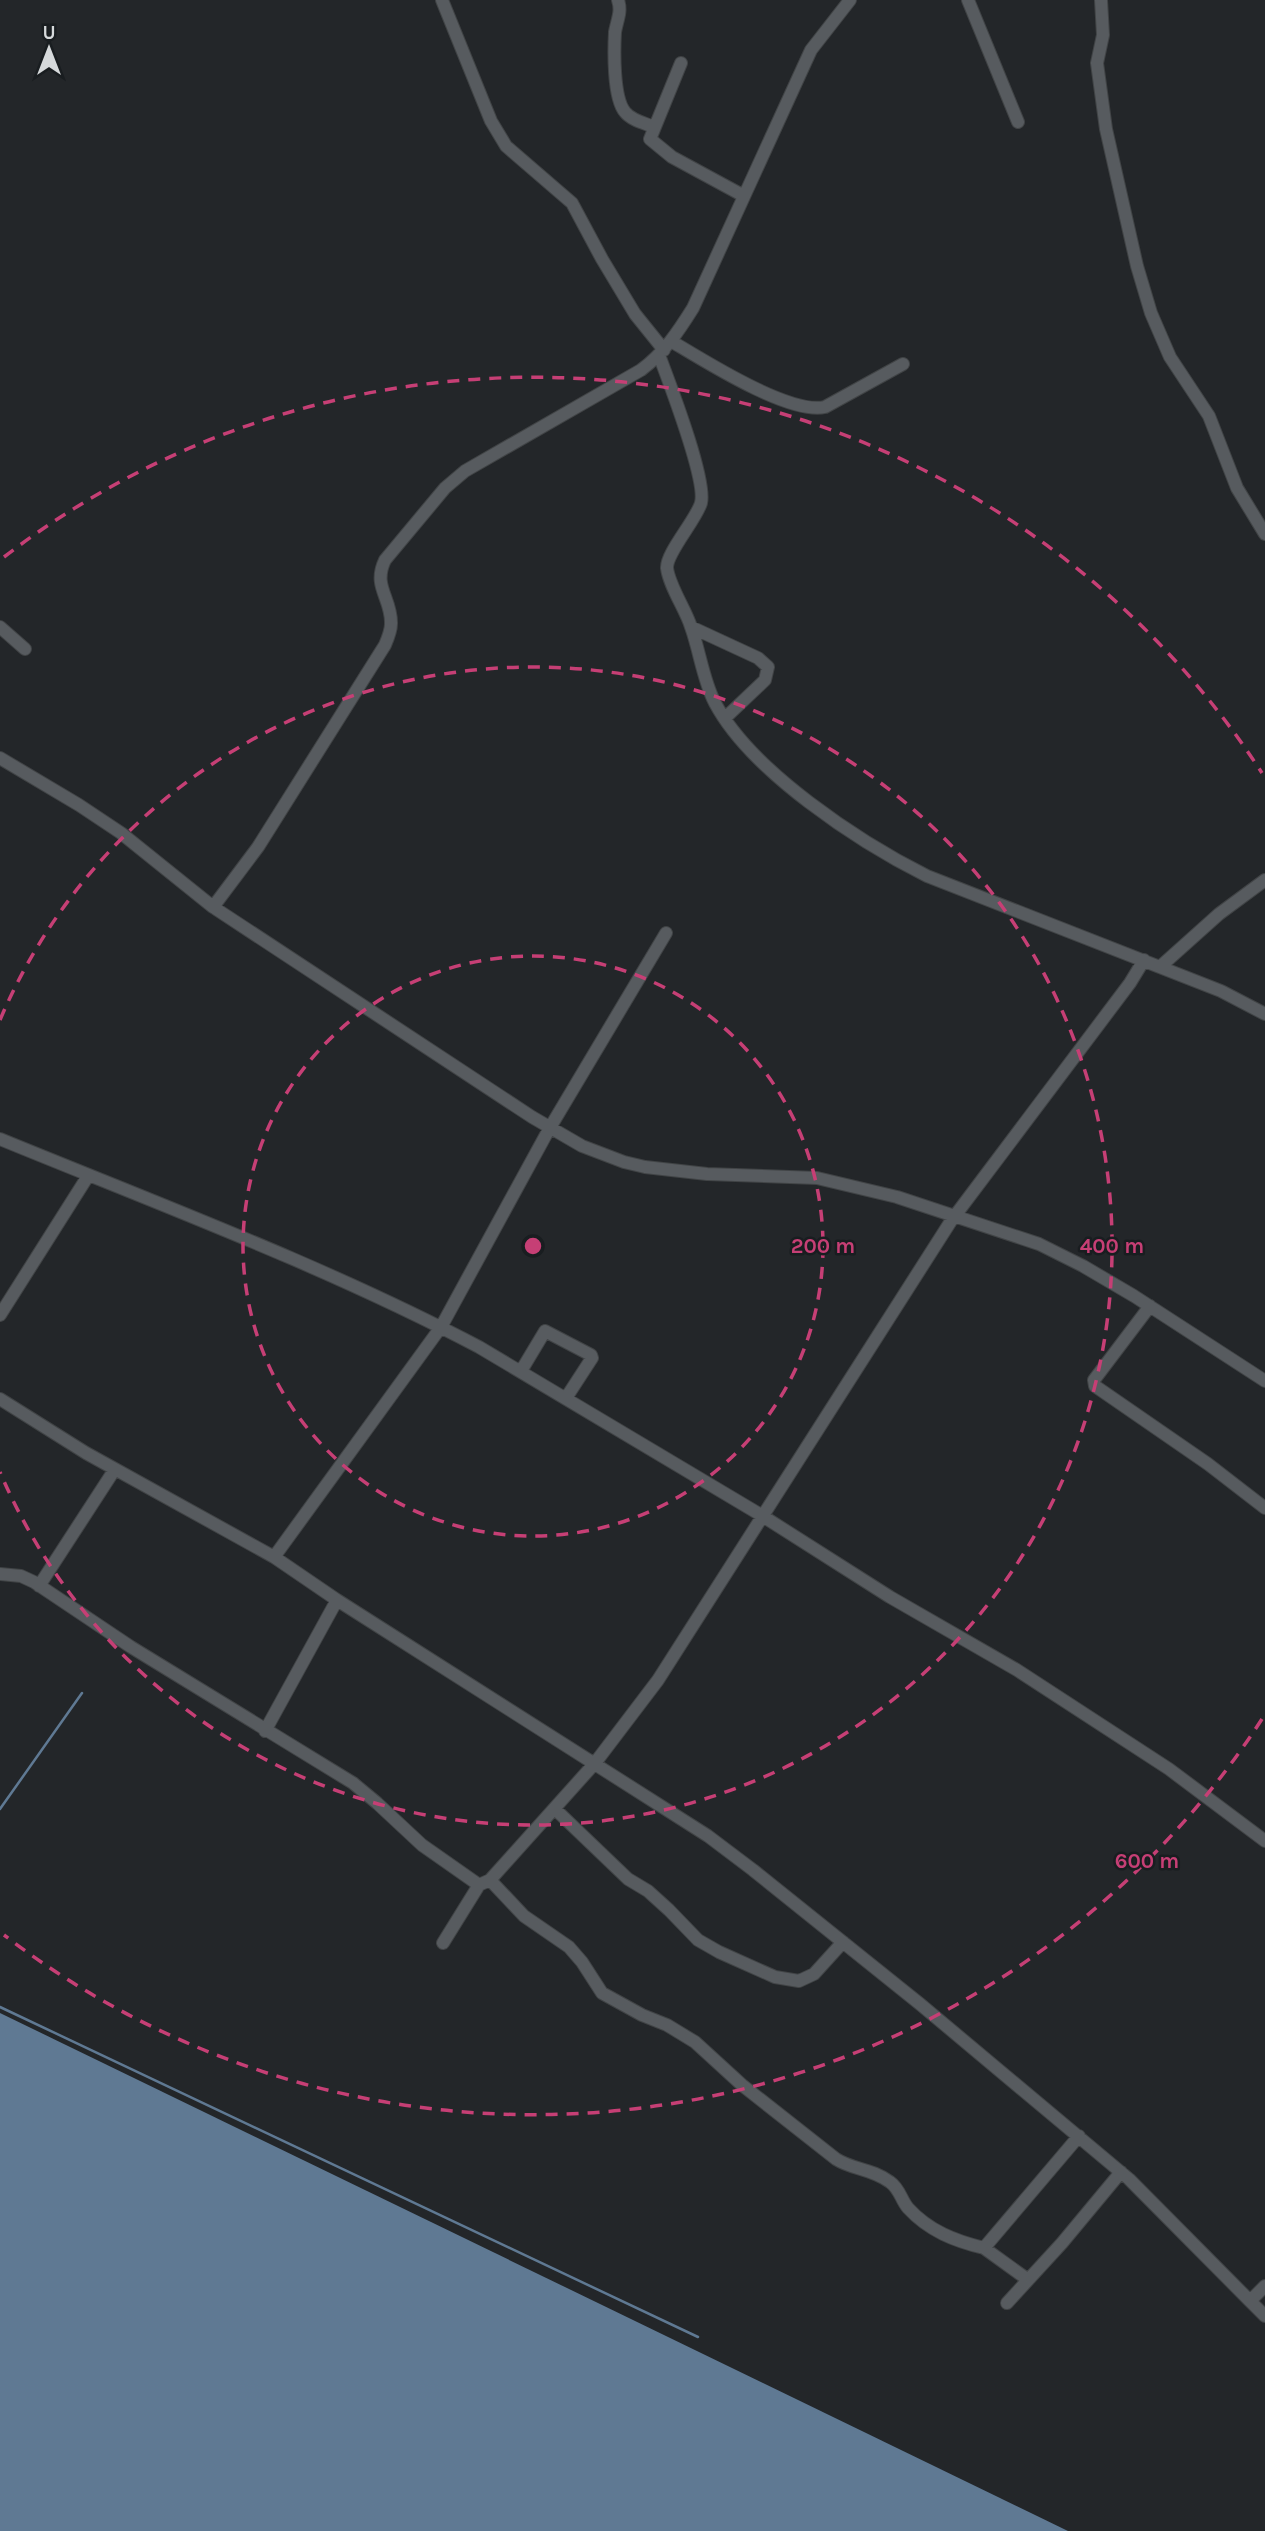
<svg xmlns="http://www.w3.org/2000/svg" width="1265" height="2531" font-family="Karla,sans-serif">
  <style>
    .water { fill: #5f7993 }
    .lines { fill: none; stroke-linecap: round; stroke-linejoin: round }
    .stream { stroke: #5f7993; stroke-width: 2.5 }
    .street-casing { stroke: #414446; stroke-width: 14 }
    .street { stroke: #575b5f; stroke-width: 12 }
    .ring { fill: none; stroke: #c63f75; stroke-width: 3.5; stroke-dasharray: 12 9 }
    .centre { fill: #c63f75; stroke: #191d20; stroke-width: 3.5 }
    .ring-label { font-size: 21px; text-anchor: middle; font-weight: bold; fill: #c63f75; stroke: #191d20; stroke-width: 5; stroke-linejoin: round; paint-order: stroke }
  </style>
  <rect width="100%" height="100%" fill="#232629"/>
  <path class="water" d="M0 2013 1068 2531H0Z"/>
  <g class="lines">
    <path class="stream" d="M0 1809 82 1693
      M0 2007 698 2337"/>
    <g class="street-casing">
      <path id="street" d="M442 0 491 121 506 146 572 203 602 259 635 314 664 350
        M618 0C622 12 617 20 615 32 614 50 613 98 625 112 631 120 644 123 654 127
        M968 0 1018 122
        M1101 0 1103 35 1097 63 1106 129 1137 266 1151 313 1170 357 1209 416 1237 488 1265 534
        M681 63 650 139 672 157 744 196
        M671 341C703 360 789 415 825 407L903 364
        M659 355C669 382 707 480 701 503 696 520 666 553 667 568 669 586 686 610 691 627 700 652 703 680 715 703 751 771 859 842 927 876L1221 991 1265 1014
        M0 627 25 649
        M691 627 758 658 768 667 765 680 725 718
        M0 758 79 805 121 833 213 907 258 847 385 645C388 638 391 631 391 624 392 598 372 587 385 560L445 488 465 471 641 370C664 353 678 332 693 308L811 50 850 0
        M213 907 532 1117 582 1146 624 1162 645 1167 707 1174 817 1178 897 1197 1039 1244 1083 1266 1134 1296 1265 1381
        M1161 966 1219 914 1265 880
        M0 1139C161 1205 325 1266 479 1347L761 1515 890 1597 1017 1670 1169 1769 1265 1841
        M1150 1306 1094 1380 1095 1386 1208 1464 1265 1508
        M0 1315 88 1176
        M521 1371 545 1331 591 1355 592 1358 566 1398
        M0 1399 86 1453 274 1557 337 1600 708 1836 753 1870 920 2004 1129 2179 1250 2301
        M274 1557 441 1327 548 1131 666 933
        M0 1574 21 1576 34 1582 131 1647 353 1783 377 1803 422 1845 479 1885
        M39 1586 115 1469
        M265 1731 337 1600
        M556 1810 628 1879 648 1891 669 1910 698 1940 719 1952 775 1977 799 1981 814 1974 843 1942
        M490 1880 524 1916 569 1947 582 1962 602 1993 642 2015 667 2025 695 2042 742 2085 836 2159C853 2170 871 2168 890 2182 900 2189 901 2200 908 2208 929 2231 955 2241 984 2248L1079 2136
        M443 1943 479 1885 490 1880 595 1763 658 1680 951 1221 1130 983 1144 960
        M984 2248 1027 2279
        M1265 2286 1250 2301 1265 2316
        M1007 2303 1062 2243 1121 2172"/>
    </g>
    <use href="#street" class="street"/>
  </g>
  <g class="ring">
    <circle cx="533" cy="1246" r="290"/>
    <path d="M0 1020A579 579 0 1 1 0 1472"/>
    <path d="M1262 1719A869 869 0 0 1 4 1935M4 557A869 869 0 0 1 1262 773"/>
  </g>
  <circle cx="533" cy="1246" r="10" class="centre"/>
  <g class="ring-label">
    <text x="823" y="1253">200 m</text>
    <text x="1112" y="1253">400 m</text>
    <text x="1147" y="1868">600 m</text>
  </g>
  <g transform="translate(49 49)" stroke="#191d20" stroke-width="5" paint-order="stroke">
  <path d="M0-5L12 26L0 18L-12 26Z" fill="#d6d9db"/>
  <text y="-10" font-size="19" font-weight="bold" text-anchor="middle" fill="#d6d9db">U</text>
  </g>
</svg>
